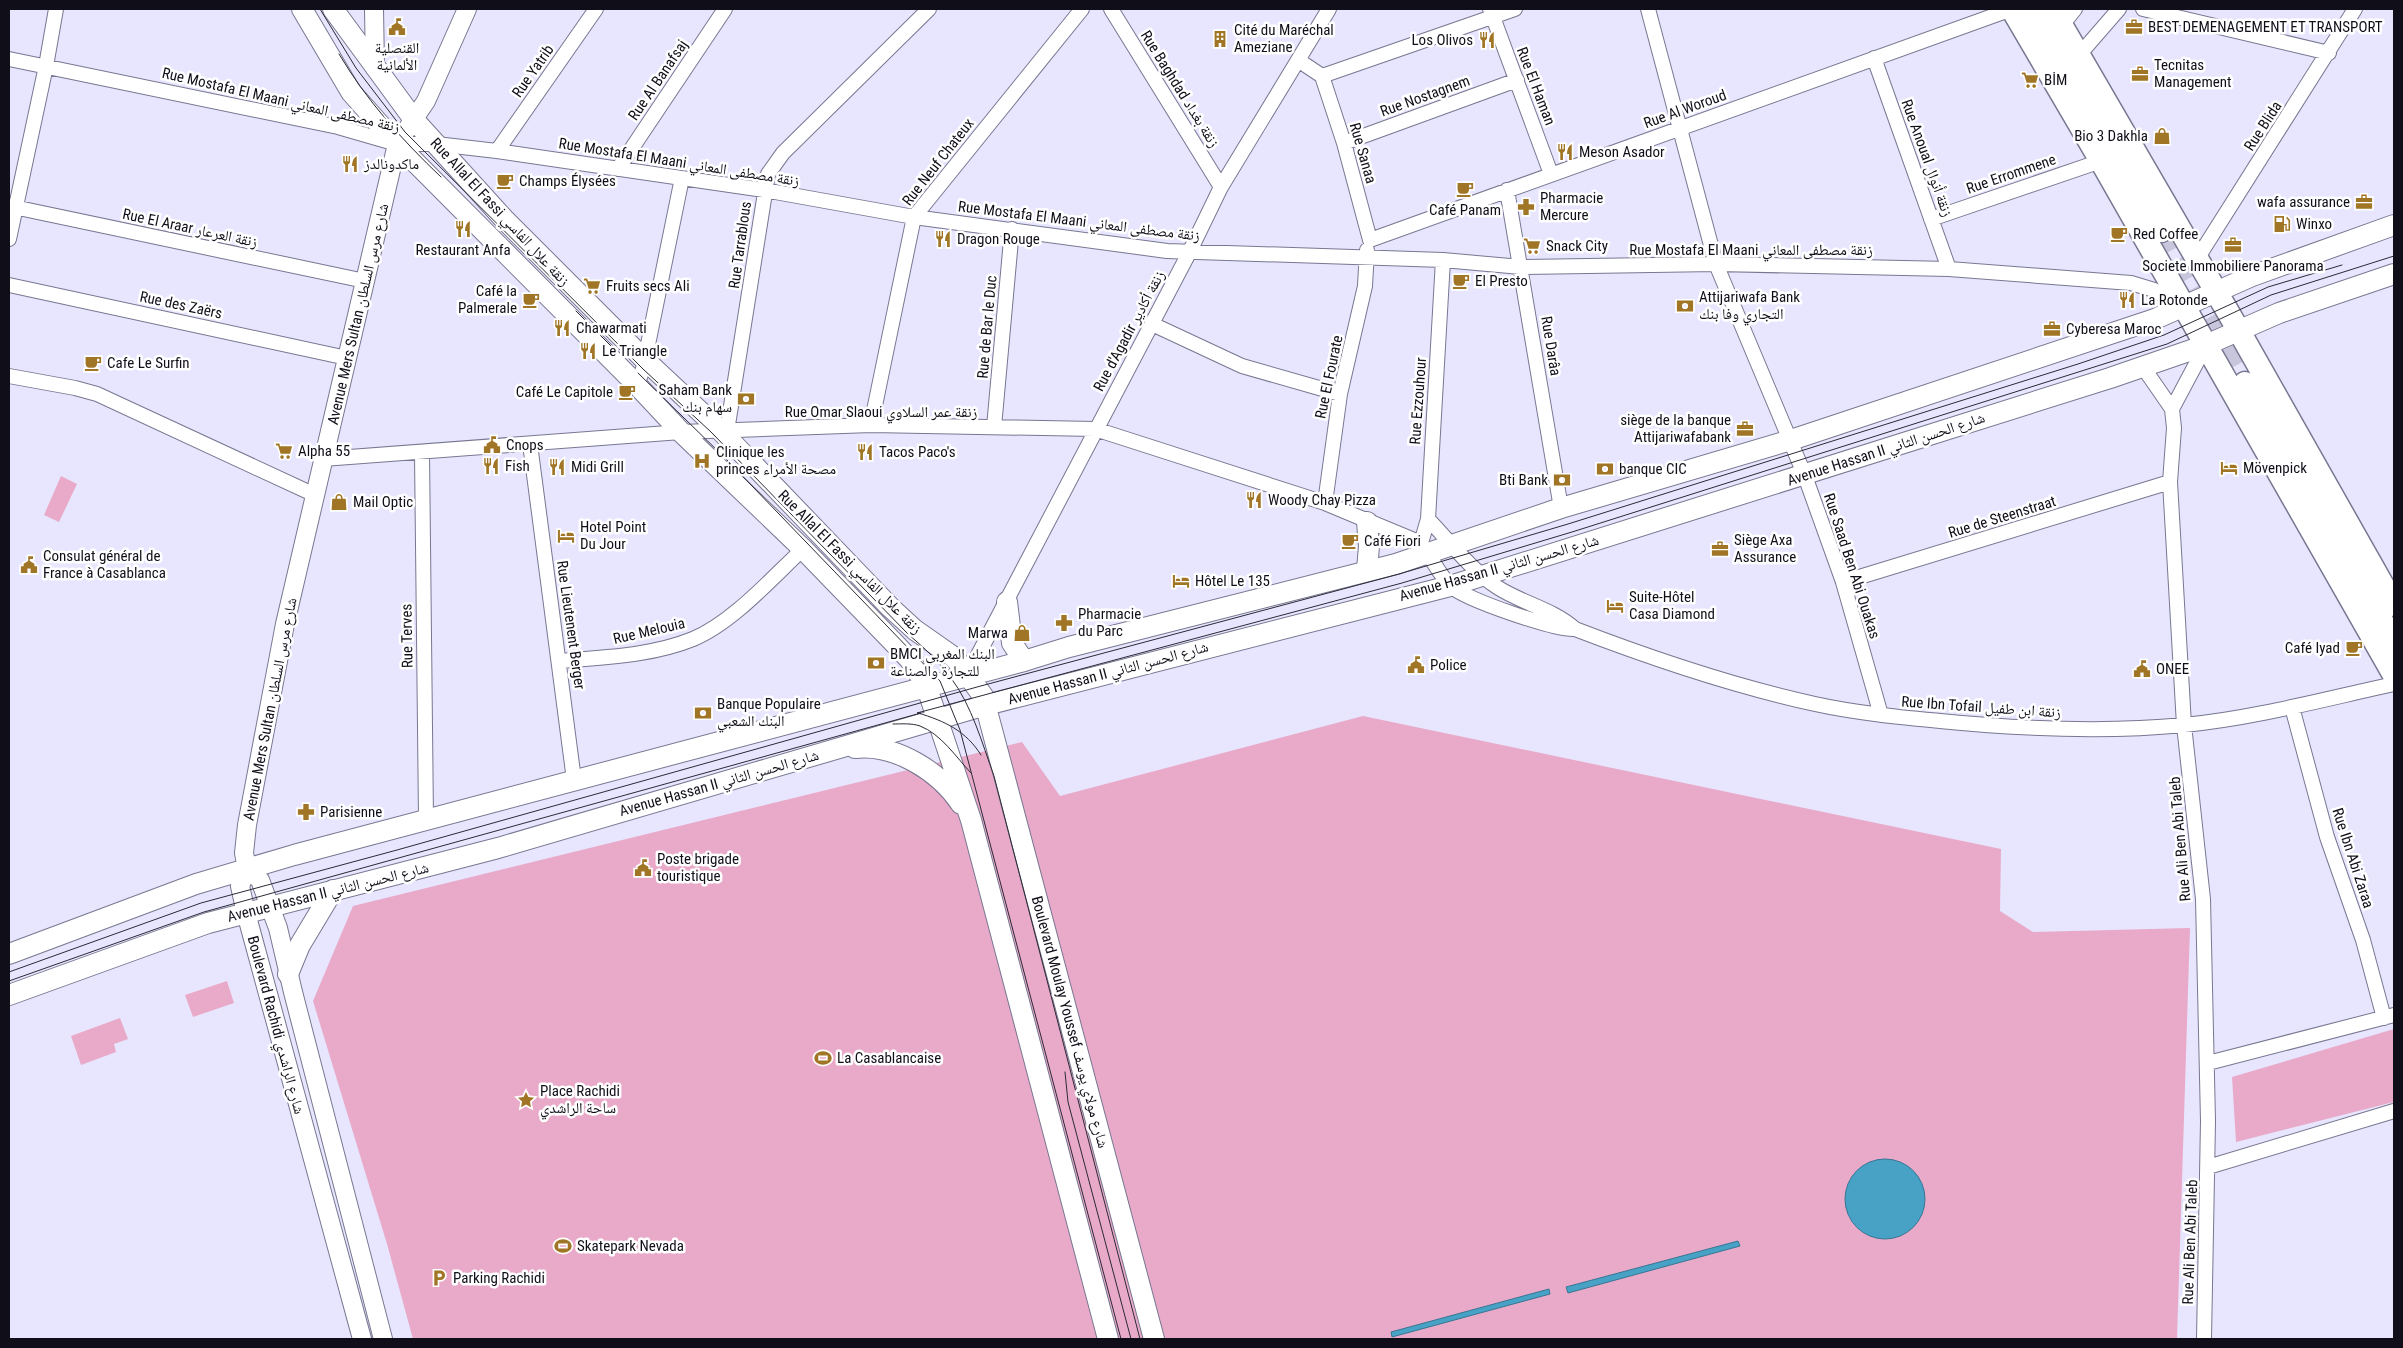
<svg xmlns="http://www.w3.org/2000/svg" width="2403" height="1348" font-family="'Roboto Condensed','Noto Naskh Arabic',sans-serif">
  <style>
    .green { fill: #e9aac9 }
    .water { fill: #47a2c6; stroke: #367692 }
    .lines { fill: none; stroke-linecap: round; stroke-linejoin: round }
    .primary-tunnel { stroke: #c7c6dc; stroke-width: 22; stroke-dasharray: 22 11; stroke-linecap: butt }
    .minor-casing { stroke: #787791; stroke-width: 16 }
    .tertiary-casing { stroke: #787791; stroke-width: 20 }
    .secondary-casing { stroke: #787791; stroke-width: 22 }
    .primary-casing { stroke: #787791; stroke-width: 25 }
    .minor { stroke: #fff; stroke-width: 14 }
    .tertiary { stroke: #fff; stroke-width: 18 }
    .secondary { stroke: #fff; stroke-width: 20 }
    .primary { stroke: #fff; stroke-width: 22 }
    .tram { stroke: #2b2a36; stroke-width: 1 }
    .labels { text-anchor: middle; stroke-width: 5; stroke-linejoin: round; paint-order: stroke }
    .poi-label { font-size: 15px; fill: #100f19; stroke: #fff; text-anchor: start }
    .street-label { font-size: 15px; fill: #100f19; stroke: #fff }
  </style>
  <rect width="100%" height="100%" fill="#e7e6fe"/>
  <path class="green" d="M61 476 77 484 59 522 44 515Z
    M1363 716 2001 849 2000 911 2033 932 2190 928 2177 1339H413L387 1244 313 1001 353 906 1022 742 1060 796Z
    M227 981 234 1003 193 1017 185 995Z
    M120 1018 128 1039 114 1044 116 1052 81 1065 71 1036Z
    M2394 1029V1102L2236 1142 2232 1077Z"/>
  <path class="water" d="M1845 1199a40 40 0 1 1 80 0a40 40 0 1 1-80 0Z
    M1738 1241 1740 1246 1568 1293 1566 1287Z
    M1549 1289 1550 1294 1392 1337 1391 1332Z"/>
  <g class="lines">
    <path class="primary-tunnel" d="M2161 231 2245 383"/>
    <g class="minor-casing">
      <path id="minor" d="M1111 9 1221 187
        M1490 9 1551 174
        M1648 9 1716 264 1805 476 1843 582 1881 715
        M2143 9 2329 53
        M2062 25 2075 9
        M2079 55 2119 9
        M1874 58 1949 269
        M9 59 338 127 397 144H436L497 151 764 190 914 217 1167 251 1443 260 1521 267 1716 264 1949 269 2131 283 2154 290 2180 304
        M1298 60 1322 76
        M1322 76 1515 9
        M1322 76 1344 143 1370 240
        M1344 143 1517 80
        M497 151 596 9
        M618 169 725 9
        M1507 190 1561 508
        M9 206 365 281
        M1931 219 2101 161
        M9 239 46 66 56 9
        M1370 240 2012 9
        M2197 259 2355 9
        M9 285 347 358
        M1152 324 1242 366 1340 394
        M2143 367 2172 409
        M9 376 75 388 97 394 315 495
        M637 385 643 369 682 178
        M871 425 914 217 1082 9
        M994 427 1012 229
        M727 431 768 174 783 153 929 9
        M530 444 574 780
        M422 453 426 819
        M323 459 681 432 871 425 1095 429 1325 503 1421 543
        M1325 503 1340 394 1365 286 1367 250
        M1428 519C1450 542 1471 570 1497 587 1521 603 1553 609 1575 629 1653 659 1733 686 1815 704 1856 713 1899 717 1940 721 2021 729 2102 733 2184 725 2255 718 2325 699 2394 684
        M1421 543 1428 519 1443 260
        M1424 548C1433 560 1440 576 1451 586 1464 599 1557 631 1575 629
        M1843 582 2170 482
        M560 661C604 657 651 656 693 639 732 623 772 578 803 549
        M968 674 1189 253 1221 187 1329 9
        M2292 707 2327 837 2363 940 2384 1018
        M2208 1063 2394 1015
        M2208 1167 2394 1111
        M2204 1339 2208 1121 2203 899 2184 725 2170 482 2174 428 2172 409 2206 345"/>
    </g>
    <g class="tertiary-casing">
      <path id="tertiary" d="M374 9 375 68
        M247 869 244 853 247 825 285 624 397 144 426 101 467 9
        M247 869 260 880 278 928 293 992 383 1339
        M247 869 240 886 246 913 362 1339"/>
    </g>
    <g class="secondary-casing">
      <path id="secondary" d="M302 9 351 92 397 144 637 385 681 432 803 549 898 647 910 660 926 685 971 820 1108 1339
        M333 9 415 121 504 219 645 360 721 431 891 608 915 630 955 658 983 696 1154 1339
        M1367 570 1369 546 1367 522
        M1007 602 1012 643 1024 661
        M855 748C895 743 940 772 961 804
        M9 954 196 884 294 855 1024 661 1069 647 1396 564 1561 508 1791 440 2155 319 2252 276 2394 225
        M288 974 300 945 333 890
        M9 995 208 923 498 848 986 705 1450 586 2110 378 2206 345 2279 313 2394 274"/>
    </g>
    <g class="primary-casing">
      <path id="primary" d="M2012 9 2101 161 2394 675
        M2033 9 2161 231
        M2052 9 2239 331 2394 605
        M2245 383 2394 642"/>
    </g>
    <use href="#minor" class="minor"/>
    <use href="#tertiary" class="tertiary"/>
    <use href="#secondary" class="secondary"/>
    <use href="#primary" class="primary"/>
    <path class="tram" d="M320 9 356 68 405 132 643 369 711 432 908 634C924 648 939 661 951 678 972 706 982 743 994 776L1140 1339
      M339 54C367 101 402 140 441 177
      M576 311 611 346
      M638 373 726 459 940 681 960 730 1121 1339
      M918 713C945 721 966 731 981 755
      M893 724C901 724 912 723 920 726 941 734 956 757 971 773
      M9 972 201 903 397 850 977 687 1399 574 1568 524 2078 364 2164 335 2268 287 2342 265
      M9 981 204 912 921 713H917L1402 583 1572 532 2167 344 2271 295 2394 256
      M1065 1072 1068 1102 1131 1339"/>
  </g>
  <defs>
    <g id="civic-bare" transform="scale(1.35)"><path d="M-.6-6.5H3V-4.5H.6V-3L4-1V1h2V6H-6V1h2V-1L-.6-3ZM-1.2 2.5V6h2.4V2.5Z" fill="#a07525" stroke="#fff" stroke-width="2.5" paint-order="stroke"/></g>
    <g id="office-bare" transform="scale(1.35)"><path d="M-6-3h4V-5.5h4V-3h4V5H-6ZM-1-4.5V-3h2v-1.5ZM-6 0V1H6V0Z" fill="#a07525" stroke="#fff" stroke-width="2.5" paint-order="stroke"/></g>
    <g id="building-bare" transform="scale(1.35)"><path d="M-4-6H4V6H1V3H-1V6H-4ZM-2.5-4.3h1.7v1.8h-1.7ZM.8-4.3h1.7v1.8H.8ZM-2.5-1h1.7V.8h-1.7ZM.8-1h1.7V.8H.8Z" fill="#a07525" stroke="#fff" stroke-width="2.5" paint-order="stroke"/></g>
    <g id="restaurant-bare" transform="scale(1.35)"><path d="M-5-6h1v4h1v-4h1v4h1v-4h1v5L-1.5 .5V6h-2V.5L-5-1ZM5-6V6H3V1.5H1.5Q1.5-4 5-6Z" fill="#a07525" stroke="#fff" stroke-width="2.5" paint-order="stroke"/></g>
    <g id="supermarket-bare" transform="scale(1.35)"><path d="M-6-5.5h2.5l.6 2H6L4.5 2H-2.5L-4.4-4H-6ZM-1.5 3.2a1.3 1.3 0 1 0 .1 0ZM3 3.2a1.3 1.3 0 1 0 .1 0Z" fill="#a07525" stroke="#fff" stroke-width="2.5" paint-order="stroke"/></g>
    <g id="shop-bare" transform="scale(1.35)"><path d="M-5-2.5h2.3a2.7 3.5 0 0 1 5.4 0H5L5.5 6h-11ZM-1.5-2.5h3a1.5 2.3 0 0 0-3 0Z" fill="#a07525" stroke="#fff" stroke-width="2.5" paint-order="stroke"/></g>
    <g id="cafe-bare" transform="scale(1.35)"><path d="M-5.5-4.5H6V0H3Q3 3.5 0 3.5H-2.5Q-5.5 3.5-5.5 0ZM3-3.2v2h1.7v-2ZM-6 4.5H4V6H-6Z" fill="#a07525" stroke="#fff" stroke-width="2.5" paint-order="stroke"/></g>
    <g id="pharmacy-bare" transform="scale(1.35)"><path d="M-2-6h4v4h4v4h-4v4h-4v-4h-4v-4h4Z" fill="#a07525" stroke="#fff" stroke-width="2.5" paint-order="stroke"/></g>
    <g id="fuel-bare" transform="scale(1.35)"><path d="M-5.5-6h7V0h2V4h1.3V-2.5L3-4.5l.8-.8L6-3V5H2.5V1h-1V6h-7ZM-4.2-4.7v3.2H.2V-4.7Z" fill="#a07525" stroke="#fff" stroke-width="2.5" paint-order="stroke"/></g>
    <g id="bank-bare" transform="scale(1.35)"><path d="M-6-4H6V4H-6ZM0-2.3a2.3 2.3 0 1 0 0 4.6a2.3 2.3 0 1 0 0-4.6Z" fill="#a07525" stroke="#fff" stroke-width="2.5" paint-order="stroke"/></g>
    <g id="hospital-bare" transform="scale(1.35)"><path d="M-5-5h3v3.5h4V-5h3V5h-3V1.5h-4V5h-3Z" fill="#a07525" stroke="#fff" stroke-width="2.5" paint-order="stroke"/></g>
    <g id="hotel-bare" transform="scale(1.35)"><path d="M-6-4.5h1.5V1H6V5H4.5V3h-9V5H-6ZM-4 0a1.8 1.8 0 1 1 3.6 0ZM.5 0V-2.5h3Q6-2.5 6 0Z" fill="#a07525" stroke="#fff" stroke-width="2.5" paint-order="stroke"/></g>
    <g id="stadium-bare" transform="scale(1.35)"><path d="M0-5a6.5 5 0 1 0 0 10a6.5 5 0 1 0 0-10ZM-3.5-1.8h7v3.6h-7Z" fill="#a07525" stroke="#fff" stroke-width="2.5" paint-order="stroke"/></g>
    <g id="sight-bare" transform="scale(1.35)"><path d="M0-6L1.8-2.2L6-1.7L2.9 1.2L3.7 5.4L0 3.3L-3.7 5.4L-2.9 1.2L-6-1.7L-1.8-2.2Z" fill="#a07525" stroke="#fff" stroke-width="2.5" paint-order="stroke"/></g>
    <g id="parking-bare" transform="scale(1.35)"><path d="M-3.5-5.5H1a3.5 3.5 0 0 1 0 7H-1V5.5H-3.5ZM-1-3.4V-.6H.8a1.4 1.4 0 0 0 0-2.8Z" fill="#a07525" stroke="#fff" stroke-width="2.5" paint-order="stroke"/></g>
  </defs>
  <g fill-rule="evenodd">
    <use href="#civic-bare" x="397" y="27"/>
    <use href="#office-bare" x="2134" y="27"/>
    <use href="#building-bare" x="1220" y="39"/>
    <use href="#restaurant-bare" x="1487" y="40"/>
    <use href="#office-bare" x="2140" y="74"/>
    <use href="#supermarket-bare" x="2030" y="80"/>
    <use href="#shop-bare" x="2162" y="136"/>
    <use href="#restaurant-bare" x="1565" y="152"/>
    <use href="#restaurant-bare" x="350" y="164"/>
    <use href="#cafe-bare" x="505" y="181"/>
    <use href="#cafe-bare" x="1465" y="189"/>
    <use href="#office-bare" x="2364" y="202"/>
    <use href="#pharmacy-bare" x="1526" y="207"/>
    <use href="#fuel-bare" x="2282" y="224"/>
    <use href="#restaurant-bare" x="463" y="229"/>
    <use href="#cafe-bare" x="2119" y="234"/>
    <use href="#restaurant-bare" x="943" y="239"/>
    <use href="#office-bare" x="2233" y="245"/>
    <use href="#supermarket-bare" x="1532" y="246"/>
    <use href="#cafe-bare" x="1461" y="281"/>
    <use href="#supermarket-bare" x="592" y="286"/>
    <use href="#cafe-bare" x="531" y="300"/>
    <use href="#restaurant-bare" x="2127" y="300"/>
    <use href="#bank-bare" x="1685" y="306"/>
    <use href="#restaurant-bare" x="562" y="328"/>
    <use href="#office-bare" x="2052" y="329"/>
    <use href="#restaurant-bare" x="588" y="351"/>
    <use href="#cafe-bare" x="93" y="363"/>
    <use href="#cafe-bare" x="627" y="392"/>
    <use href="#bank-bare" x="746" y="399"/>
    <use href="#office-bare" x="1745" y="429"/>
    <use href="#civic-bare" x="492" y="445"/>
    <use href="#supermarket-bare" x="284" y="451"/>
    <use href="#restaurant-bare" x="865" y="452"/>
    <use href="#hospital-bare" x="702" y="461"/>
    <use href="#restaurant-bare" x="491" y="466"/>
    <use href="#restaurant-bare" x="557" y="467"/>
    <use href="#hotel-bare" x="2229" y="468"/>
    <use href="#bank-bare" x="1605" y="469"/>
    <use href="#bank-bare" x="1562" y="480"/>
    <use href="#restaurant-bare" x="1254" y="500"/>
    <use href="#shop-bare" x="339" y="502"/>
    <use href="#hotel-bare" x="566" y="536"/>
    <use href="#cafe-bare" x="1350" y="541"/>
    <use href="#office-bare" x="1720" y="549"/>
    <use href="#civic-bare" x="29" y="565"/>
    <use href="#hotel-bare" x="1181" y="581"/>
    <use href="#hotel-bare" x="1615" y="606"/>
    <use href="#pharmacy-bare" x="1064" y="623"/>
    <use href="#shop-bare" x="1022" y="633"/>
    <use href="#cafe-bare" x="2354" y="648"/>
    <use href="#bank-bare" x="876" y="663"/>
    <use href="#civic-bare" x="1416" y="665"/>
    <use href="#civic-bare" x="2142" y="669"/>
    <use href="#bank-bare" x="703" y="713"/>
    <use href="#pharmacy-bare" x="306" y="812"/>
    <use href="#civic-bare" x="643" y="868"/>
    <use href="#stadium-bare" x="823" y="1058"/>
    <use href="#sight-bare" x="526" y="1100"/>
    <use href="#stadium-bare" x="563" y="1246"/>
    <use href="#parking-bare" x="439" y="1278"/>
  </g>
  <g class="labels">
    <g class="poi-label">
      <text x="2148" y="32">BEST DEMENAGEMENT ET TRANSPORT</text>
      <text x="1234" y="35">Cité du Maréchal<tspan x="1234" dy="17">Ameziane</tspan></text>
      <text x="1473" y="45" text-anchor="end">Los Olivos</text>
      <text x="397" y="53" text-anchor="middle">القنصلية<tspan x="397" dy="17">الألمانية</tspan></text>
      <text x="2154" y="70">Tecnitas<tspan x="2154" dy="17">Management</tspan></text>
      <text x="2044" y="85">BİM</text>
      <text x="2148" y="141" text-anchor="end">Bio 3 Dakhla</text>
      <text x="1579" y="157">Meson Asador</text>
      <text x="364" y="169">ماكدونالدز</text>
      <text x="519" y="186">Champs Élysées</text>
      <text x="1540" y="203">Pharmacie<tspan x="1540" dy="17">Mercure</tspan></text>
      <text x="2350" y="207" text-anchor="end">wafa assurance</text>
      <text x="1465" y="215" text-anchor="middle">Café Panam</text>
      <text x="2296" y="229">Winxo</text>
      <text x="2133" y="239">Red Coffee</text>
      <text x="957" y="244">Dragon Rouge</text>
      <text x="1546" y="251">Snack City</text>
      <text x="463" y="255" text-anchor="middle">Restaurant Anfa</text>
      <text x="2233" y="271" text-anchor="middle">Societe Immobiliere Panorama</text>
      <text x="1475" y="286">El Presto</text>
      <text x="606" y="291">Fruits secs Ali</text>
      <text x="517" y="296" text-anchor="end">Café la<tspan x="517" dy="17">Palmerale</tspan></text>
      <text x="1699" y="302">Attijariwafa Bank<tspan x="1699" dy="17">التجاري وفا بنك</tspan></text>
      <text x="2141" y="305">La Rotonde</text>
      <text x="576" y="333">Chawarmati</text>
      <text x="2066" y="334">Cyberesa Maroc</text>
      <text x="602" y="356">Le Triangle</text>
      <text x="107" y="368">Cafe Le Surfin</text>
      <text x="732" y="395" text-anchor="end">Saham Bank<tspan x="732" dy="17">سهام بنك</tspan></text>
      <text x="613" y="397" text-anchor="end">Café Le Capitole</text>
      <text x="1731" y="425" text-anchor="end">siège de la banque<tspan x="1731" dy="17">Attijariwafabank</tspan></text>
      <text x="506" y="450">Cnops</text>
      <text x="298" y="456">Alpha 55</text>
      <text x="716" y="457">Clinique les<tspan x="716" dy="17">princes مصحة الأمراء</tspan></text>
      <text x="879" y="457">Tacos Paco's</text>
      <text x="505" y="471">Fish</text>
      <text x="571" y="472">Midi Grill</text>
      <text x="2243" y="473">Mövenpick</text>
      <text x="1619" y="474">banque CIC</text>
      <text x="1548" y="485" text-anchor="end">Bti Bank</text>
      <text x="1268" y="505">Woody Chay Pizza</text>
      <text x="353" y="507">Mail Optic</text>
      <text x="580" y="532">Hotel Point<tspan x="580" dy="17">Du Jour</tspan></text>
      <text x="1734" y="545">Siège Axa<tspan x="1734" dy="17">Assurance</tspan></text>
      <text x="1364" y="546">Café Fiori</text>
      <text x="43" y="561">Consulat général de<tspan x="43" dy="17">France à Casablanca</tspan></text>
      <text x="1195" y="586">Hôtel Le 135</text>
      <text x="1629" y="602">Suite-Hôtel<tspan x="1629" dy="17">Casa Diamond</tspan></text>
      <text x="1078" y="619">Pharmacie<tspan x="1078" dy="17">du Parc</tspan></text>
      <text x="1008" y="638" text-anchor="end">Marwa</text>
      <text x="2340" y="653" text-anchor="end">Café Iyad</text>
      <text x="890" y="659">BMCI البنك المغربي<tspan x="890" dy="17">للتجارة والصناعة</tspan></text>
      <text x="1430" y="670">Police</text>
      <text x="2156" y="674">ONEE</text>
      <text x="717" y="709">Banque Populaire<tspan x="717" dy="17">البنك الشعبي</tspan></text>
      <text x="320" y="817">Parisienne</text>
      <text x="657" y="864">Poste brigade<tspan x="657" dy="17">touristique</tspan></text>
      <text x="837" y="1063">La Casablancaise</text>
      <text x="540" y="1096">Place Rachidi<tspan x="540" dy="17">ساحة الراشدي</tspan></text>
      <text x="577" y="1251">Skatepark Nevada</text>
      <text x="453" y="1283">Parking Rachidi</text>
    </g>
    <g class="street-label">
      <text transform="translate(533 71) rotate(-55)" y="5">Rue Yatrib</text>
      <text transform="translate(658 80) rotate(-56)" y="5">Rue Al Banafsaj</text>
      <text transform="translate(1536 86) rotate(69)" y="5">Rue El Haman</text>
      <text transform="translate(1180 89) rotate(58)" y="5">Rue Baghdad زنقة بغداد</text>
      <text transform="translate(1425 96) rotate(-20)" y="5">Rue Nostagnem</text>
      <text transform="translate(281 100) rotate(13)" y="5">Rue Mostafa El Maani زنقة مصطفى المعاني</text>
      <text transform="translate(1685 109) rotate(-20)" y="5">Rue Al Woroud</text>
      <text transform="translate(2263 126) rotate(-57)" y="5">Rue Blida</text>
      <text transform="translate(1363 153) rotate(74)" y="5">Rue Sanaa</text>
      <text transform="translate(1927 158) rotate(70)" y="5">Rue Anoual زنقة أنوال</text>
      <text transform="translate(679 162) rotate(9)" y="5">Rue Mostafa El Maani زنقة مصطفى المعاني</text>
      <text transform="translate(938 162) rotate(-52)" y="5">Rue Neuf Chateux</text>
      <text transform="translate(2011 174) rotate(-19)" y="5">Rue Errommene</text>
      <text transform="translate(500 212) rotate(47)" y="5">Rue Allal El Fassi زنقة علال الفاسي</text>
      <text transform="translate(1079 221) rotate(7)" y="5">Rue Mostafa El Maani زنقة مصطفى المعاني</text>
      <text transform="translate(190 228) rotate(12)" y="5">Rue El Araar زنقة العرعار</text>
      <text transform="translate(740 245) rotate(-82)" y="5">Rue Tarrablous</text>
      <text x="1751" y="255">Rue Mostafa El Maani زنقة مصطفى المعاني</text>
      <text transform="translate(181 305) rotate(12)" y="5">Rue des Zaërs</text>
      <text transform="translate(358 314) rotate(-77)" y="5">Avenue Mers Sultan شارع مرس السلطان</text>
      <text transform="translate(987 327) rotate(-85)" y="5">Rue de Bar le Duc</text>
      <text transform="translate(1129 331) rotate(-62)" y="5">Rue d'Agadir زنقة أكادير</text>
      <text transform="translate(1551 346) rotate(81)" y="5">Rue Darâa</text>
      <text transform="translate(1329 377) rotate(-78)" y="5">Rue El Fourate</text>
      <text transform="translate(1418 401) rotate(-86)" y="5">Rue Ezzouhour</text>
      <text x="881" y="417">Rue Omar Slaoui زنقة عمر السلاوي</text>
      <text transform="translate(1886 449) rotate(-18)" y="5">Avenue Hassan II شارع الحسن الثاني</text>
      <text transform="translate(2002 517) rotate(-17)" y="5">Rue de Steenstraat</text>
      <text transform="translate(850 562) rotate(45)" y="5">Rue Allal El Fassi زنقة علال الفاسي</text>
      <text transform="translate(1852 566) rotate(72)" y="5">Rue Saad Ben Abi Ouakas</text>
      <text transform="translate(1499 568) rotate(-16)" y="5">Avenue Hassan II شارع الحسن الثاني</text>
      <text transform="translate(571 625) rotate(82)" y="5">Rue Lieutenent Berger</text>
      <text transform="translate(649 631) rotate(-13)" y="5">Rue Melouia</text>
      <text transform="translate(407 636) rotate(-91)" y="5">Rue Terves</text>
      <text transform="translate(1108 673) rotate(-15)" y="5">Avenue Hassan II شارع الحسن الثاني</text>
      <text transform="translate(1981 707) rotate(4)" y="5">Rue Ibn Tofail زنقة ابن طفيل</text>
      <text transform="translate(270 709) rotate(-79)" y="5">Avenue Mers Sultan شارع مرس السلطان</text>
      <text transform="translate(719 783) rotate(-16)" y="5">Avenue Hassan II شارع الحسن الثاني</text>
      <text transform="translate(2180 839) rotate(-95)" y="5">Rue Ali Ben Abi Taleb</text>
      <text transform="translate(2353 858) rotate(72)" y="5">Rue Ibn Abi Zaraa</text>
      <text transform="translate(328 892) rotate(-14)" y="5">Avenue Hassan II شارع الحسن الثاني</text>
      <text transform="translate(1070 1022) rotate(75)" y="5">Boulevard Moulay Youssef شارع مولاي يوسف</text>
      <text transform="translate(276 1025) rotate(75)" y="5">Boulevard Rachidi شارع الراشدي</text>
      <text transform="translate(2190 1242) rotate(-88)" y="5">Rue Ali Ben Abi Taleb</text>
    </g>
  </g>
  <rect width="2403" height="1348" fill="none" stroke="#100f19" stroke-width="20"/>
</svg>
